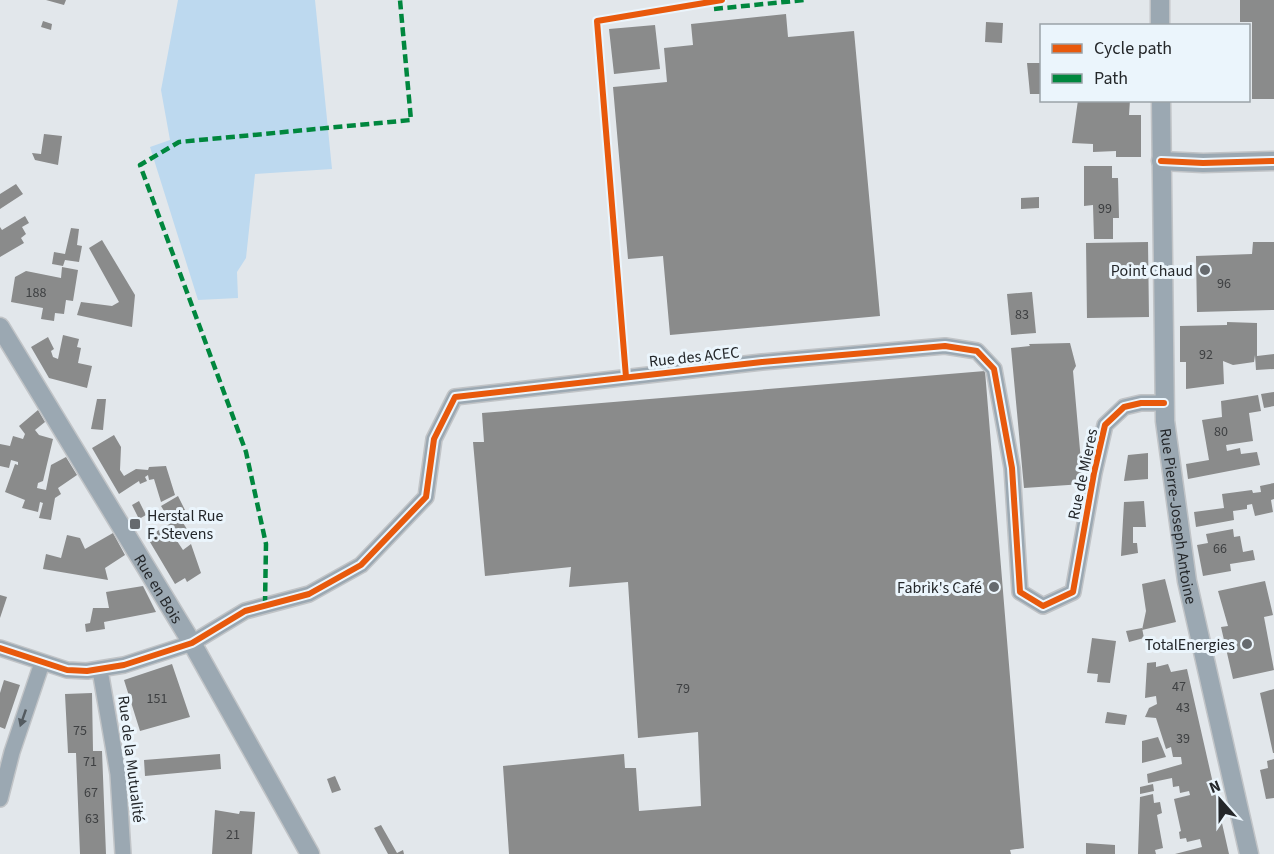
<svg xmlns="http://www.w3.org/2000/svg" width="1274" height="854" font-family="'Source Sans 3',sans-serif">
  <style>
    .green { fill: #bdd9ef }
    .building { fill: #8a8b8b }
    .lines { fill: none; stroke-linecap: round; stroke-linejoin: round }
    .minor-casing { stroke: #c1c4c7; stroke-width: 18 }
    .tertiary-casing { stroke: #c1c4c7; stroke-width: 21 }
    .minor { stroke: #9ba8b2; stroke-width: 15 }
    .tertiary { stroke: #9ba8b2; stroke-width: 18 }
    .quiet { stroke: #00873e; stroke-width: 4.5; stroke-dasharray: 9 4.5; stroke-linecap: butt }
    .cycleway-casing { stroke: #ebf5fc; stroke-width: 10 }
    .cycleway { stroke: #e8590c; stroke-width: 6 }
    .oneway { fill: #545b60 }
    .poi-dot { fill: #666a6e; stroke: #ebf5fc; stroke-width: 2 }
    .labels { text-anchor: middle; stroke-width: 6; stroke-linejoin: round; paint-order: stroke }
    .number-label { font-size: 14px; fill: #3e4042 }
    .poi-label { font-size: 16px; fill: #24272a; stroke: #ebf5fc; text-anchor: end }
    .street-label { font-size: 16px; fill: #24272a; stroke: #ebf5fc }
  </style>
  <rect width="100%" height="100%" fill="#e2e7eb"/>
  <path class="green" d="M178 0H315L332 169 255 174 246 258 237 272 238 298 198 300 150 147 170 140 161 90Z"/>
  <path class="building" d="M46 0H66L64 5Z
    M1240 0H1274V99H1252V22H1240Z
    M786 14 788 37 854 31 880 316 670 335 663 256 628 259 613 87 667 82 664 48 693 45 691 24Z
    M43 21 52 24 51 30 41 27Z
    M986 22 1003 23 1002 43 985 42Z
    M655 25 660 69 614 74 609 29Z
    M1027 63H1041V94H1030Z
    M1078 100H1130L1129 115H1141V157H1116V151L1093 152V144L1072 143Z
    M44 134 62 136 58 165 35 160 32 153 41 154Z
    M1084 166H1112V178H1118L1119 218H1113V239H1094L1093 205 1084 206Z
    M16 184 23 194 0 209V194Z
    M1039 197V208L1021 209V198Z
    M25 216 29 223 22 227 26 234 21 238 24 243 0 257V227L2 230Z
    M71 228 79 229 77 245 82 246 79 262 65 260 63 266 52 264 54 252 65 254Z
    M102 240 135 295 132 327 77 315 81 302 112 306 119 302 89 248Z
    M1148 242 1149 317 1087 318 1086 243Z
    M1253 242H1274V310L1197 312 1196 256 1252 254Z
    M62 267 78 270 73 301 66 300 64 314 55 313 54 321 41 319 43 308 11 302 15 277 26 271 61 278Z
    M1032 292 1036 333 1011 335 1007 294Z
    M1227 322 1257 323V356L1274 354V369L1256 370 1255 355 1254 362 1233 365 1223 361 1224 384 1186 389V362H1180V326L1227 325Z
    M63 335 79 339 77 347 81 348 78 363 92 366 87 388 49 378 31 347 48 337 54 349 51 351 53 357 58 359Z
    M1070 343 1076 366 1073 371 1083 484 1024 488 1011 348 1030 346 1029 344Z
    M985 371 1024 848 1010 850 1011 854H509L503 766 624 754 625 768H636L639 811 701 806 698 732 638 738 628 582 569 587 571 567 485 576 473 442H484L482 413Z
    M1274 392V406L1264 408 1261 394Z
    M1258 395 1261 411 1249 413 1253 441 1226 445 1227 451 1240 448 1241 454 1257 452 1260 465 1188 479 1186 464 1209 460 1202 420 1222 417 1221 401Z
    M97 399H106L103 430 91 429Z
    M38 410 45 422 35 430 39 435 53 439 43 481 38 483 37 488 46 490 51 465 66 457 77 475 58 488 61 494 55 498 51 520 39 518 43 503 40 502 38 512 22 508 25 500 5 492 15 464 18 465V462L11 460 9 468 0 466V444L10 446 13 436 23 439 25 434 19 426Z
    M114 435 121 447 120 470 124 476 136 469 148 470 149 467 166 466 175 495 161 502 154 479 149 480 148 475 145 477 147 481 140 484 139 481 119 494 92 448Z
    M1148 453V479L1124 481 1128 455Z
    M1274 483V499L1271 500 1273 512 1255 516 1252 504 1247 505V509L1233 511 1234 520 1196 527 1194 512 1224 508 1222 494 1252 490 1253 493 1261 492 1260 486Z
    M178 496 185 510 169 519 161 506Z
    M139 501 146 515 139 519 132 505Z
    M1144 501 1146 527H1133V543H1137L1138 553 1121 556 1124 502Z
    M180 518 190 534 177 541 183 550 191 544 201 573 187 582 185 578 175 584 147 537Z
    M1233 529 1234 537 1240 536 1243 552 1253 550 1255 560 1230 564 1231 571 1203 576 1197 545 1208 543 1206 534Z
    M113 533 125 555 105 568 108 580 43 569 46 554 61 558 67 535 80 538 85 549Z
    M1165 579 1176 622 1142 630 1146 611 1142 584Z
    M1265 581 1273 615 1264 617 1274 670 1233 679 1221 627 1228 626 1218 591Z
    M143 586 156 612 104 622 105 629 86 632 85 624 90 623 93 608H109L106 592Z
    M0 595 7 597 0 618Z
    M1142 628 1144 638 1129 642 1126 631Z
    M1092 638 1116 641 1110 683 1097 682 1098 674 1087 673Z
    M1156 662V667L1168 664 1171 672 1187 669 1229 854H1175L1202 847 1200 839 1187 842 1186 838 1180 839 1179 832 1181 831 1174 799 1190 795 1189 791 1180 793 1179 786 1173 787 1172 778 1148 783 1147 774 1182 764 1181 757H1173L1171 747 1166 749 1156 718 1145 717 1149 708 1157 704 1156 696 1145 698 1147 663Z
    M172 664 190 717 140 731 124 680Z
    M4 680 20 685 5 729 0 727V693Z
    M1274 689V753H1273L1260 693Z
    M92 693 93 751H102L106 854H80L76 753H68L65 694Z
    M1107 712 1127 715 1125 725 1105 723Z
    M1158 737 1166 757 1142 763V741Z
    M220 754 221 769 145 776 144 760Z
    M1274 759V798L1266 799 1260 770 1268 768 1267 761Z
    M335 776 341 790 332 793 327 779Z
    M1153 784 1154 791 1140 794V787Z
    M1153 794 1154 803 1160 802 1162 813 1157 815 1163 848 1155 850 1156 854H1138L1140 797Z
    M215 810 239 814 240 811 255 812 252 854H212Z
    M381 825 397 853 403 850 404 854H388L374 828Z
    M1086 843 1115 845V854H1086Z"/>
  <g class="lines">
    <g class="minor-casing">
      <path id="minor" d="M0 648 67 670 87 671 124 665 192 643 245 611 309 594 361 565 426 497 434 439 455 397 762 362 945 346 977 351 994 369 1012 468 1020 592 1043 606 1073 592 1094 473 1105 425 1124 407 1141 403H1164
        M100 670 118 774 123 854
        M0 799 12 752 42 663"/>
    </g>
    <g class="tertiary-casing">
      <g id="tertiary">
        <path d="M1160 0V26"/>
        <path id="s1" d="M1161 100 1165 421 1187 581 1249 854"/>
        <path d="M1161 161 1203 163 1274 161"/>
        <path id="s2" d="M0 327 192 643 310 854"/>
      </g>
    </g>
    <use href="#minor" class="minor"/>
    <use href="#tertiary" class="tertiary"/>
    <path class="quiet" d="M714 9 804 0
      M265 605 266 544 246 452 140 165 179 142 411 120 400 0"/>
    <g class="cycleway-casing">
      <path id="cycleway" d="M1161 161 1203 163 1274 161
        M626 377 597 21 722 0
        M0 648 67 670 87 671 124 665 192 643 245 611 309 594 361 565 426 497 434 439 455 397 762 362 945 346 977 351 994 369 1012 468 1020 592 1043 606 1073 592 1094 473 1105 425 1124 407 1141 403H1164"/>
    </g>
    <use href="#cycleway" class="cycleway"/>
  </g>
  <defs><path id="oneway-solid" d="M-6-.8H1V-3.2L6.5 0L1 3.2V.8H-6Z" transform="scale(1.5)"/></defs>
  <use class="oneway" href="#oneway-solid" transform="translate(23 718) rotate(109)"/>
  <g class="poi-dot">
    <circle cx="1205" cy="270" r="6"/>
    <rect x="129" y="518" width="12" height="12" rx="3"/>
    <circle cx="994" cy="587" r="6"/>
    <circle cx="1247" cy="644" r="6"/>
  </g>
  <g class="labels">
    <g class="number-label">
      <text x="1105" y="213">99</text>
      <text x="1224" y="288">96</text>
      <text x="36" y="297">188</text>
      <text x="1022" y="319">83</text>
      <text x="1206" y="359">92</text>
      <text x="1221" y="436">80</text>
      <text x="1220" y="553">66</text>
      <text x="1179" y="691">47</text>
      <text x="683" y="693">79</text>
      <text x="157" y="703">151</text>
      <text x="1183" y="712">43</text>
      <text x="80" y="735">75</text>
      <text x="1183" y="743">39</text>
      <text x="90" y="766">71</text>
      <text x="91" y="797">67</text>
      <text x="92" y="823">63</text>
      <text x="233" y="839">21</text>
    </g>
    <g class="poi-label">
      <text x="1193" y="276">Point Chaud</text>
      <text x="147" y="521" text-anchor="start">Herstal Rue<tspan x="147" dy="18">F. Stevens</tspan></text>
      <text x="982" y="593">Fabrik's Café</text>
      <text x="1235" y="650">TotalEnergies</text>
    </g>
    <g class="street-label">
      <text transform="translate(694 356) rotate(-6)" y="6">Rue des ACEC</text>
      <text transform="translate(1082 474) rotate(-78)" y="6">Rue de Mieres</text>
      <text dy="6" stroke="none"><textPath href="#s1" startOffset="417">Rue Pierre-Joseph Antoine</textPath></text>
      <text dy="6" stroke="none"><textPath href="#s2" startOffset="306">Rue en Bois</textPath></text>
      <text transform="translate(132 759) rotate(83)" y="6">Rue de la Mutualité</text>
    </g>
  </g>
  <rect x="1040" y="24" width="210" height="78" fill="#ebf5fc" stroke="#9ba3a8" stroke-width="1.5"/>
  <rect x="1052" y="44" width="30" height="9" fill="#e8590c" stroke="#9ba3a8" stroke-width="1.5"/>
  <text x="1094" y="54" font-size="18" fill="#24272a">Cycle path</text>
  <rect x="1052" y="74" width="30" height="9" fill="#00873e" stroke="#9ba3a8" stroke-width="1.5"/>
  <text x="1094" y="84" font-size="18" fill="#24272a">Path</text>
  <g transform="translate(1220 800) rotate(339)" stroke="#ebf5fc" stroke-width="4.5" paint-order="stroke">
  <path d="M0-4.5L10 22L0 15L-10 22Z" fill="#24272a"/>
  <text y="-9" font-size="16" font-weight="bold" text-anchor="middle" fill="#24272a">N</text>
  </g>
</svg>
